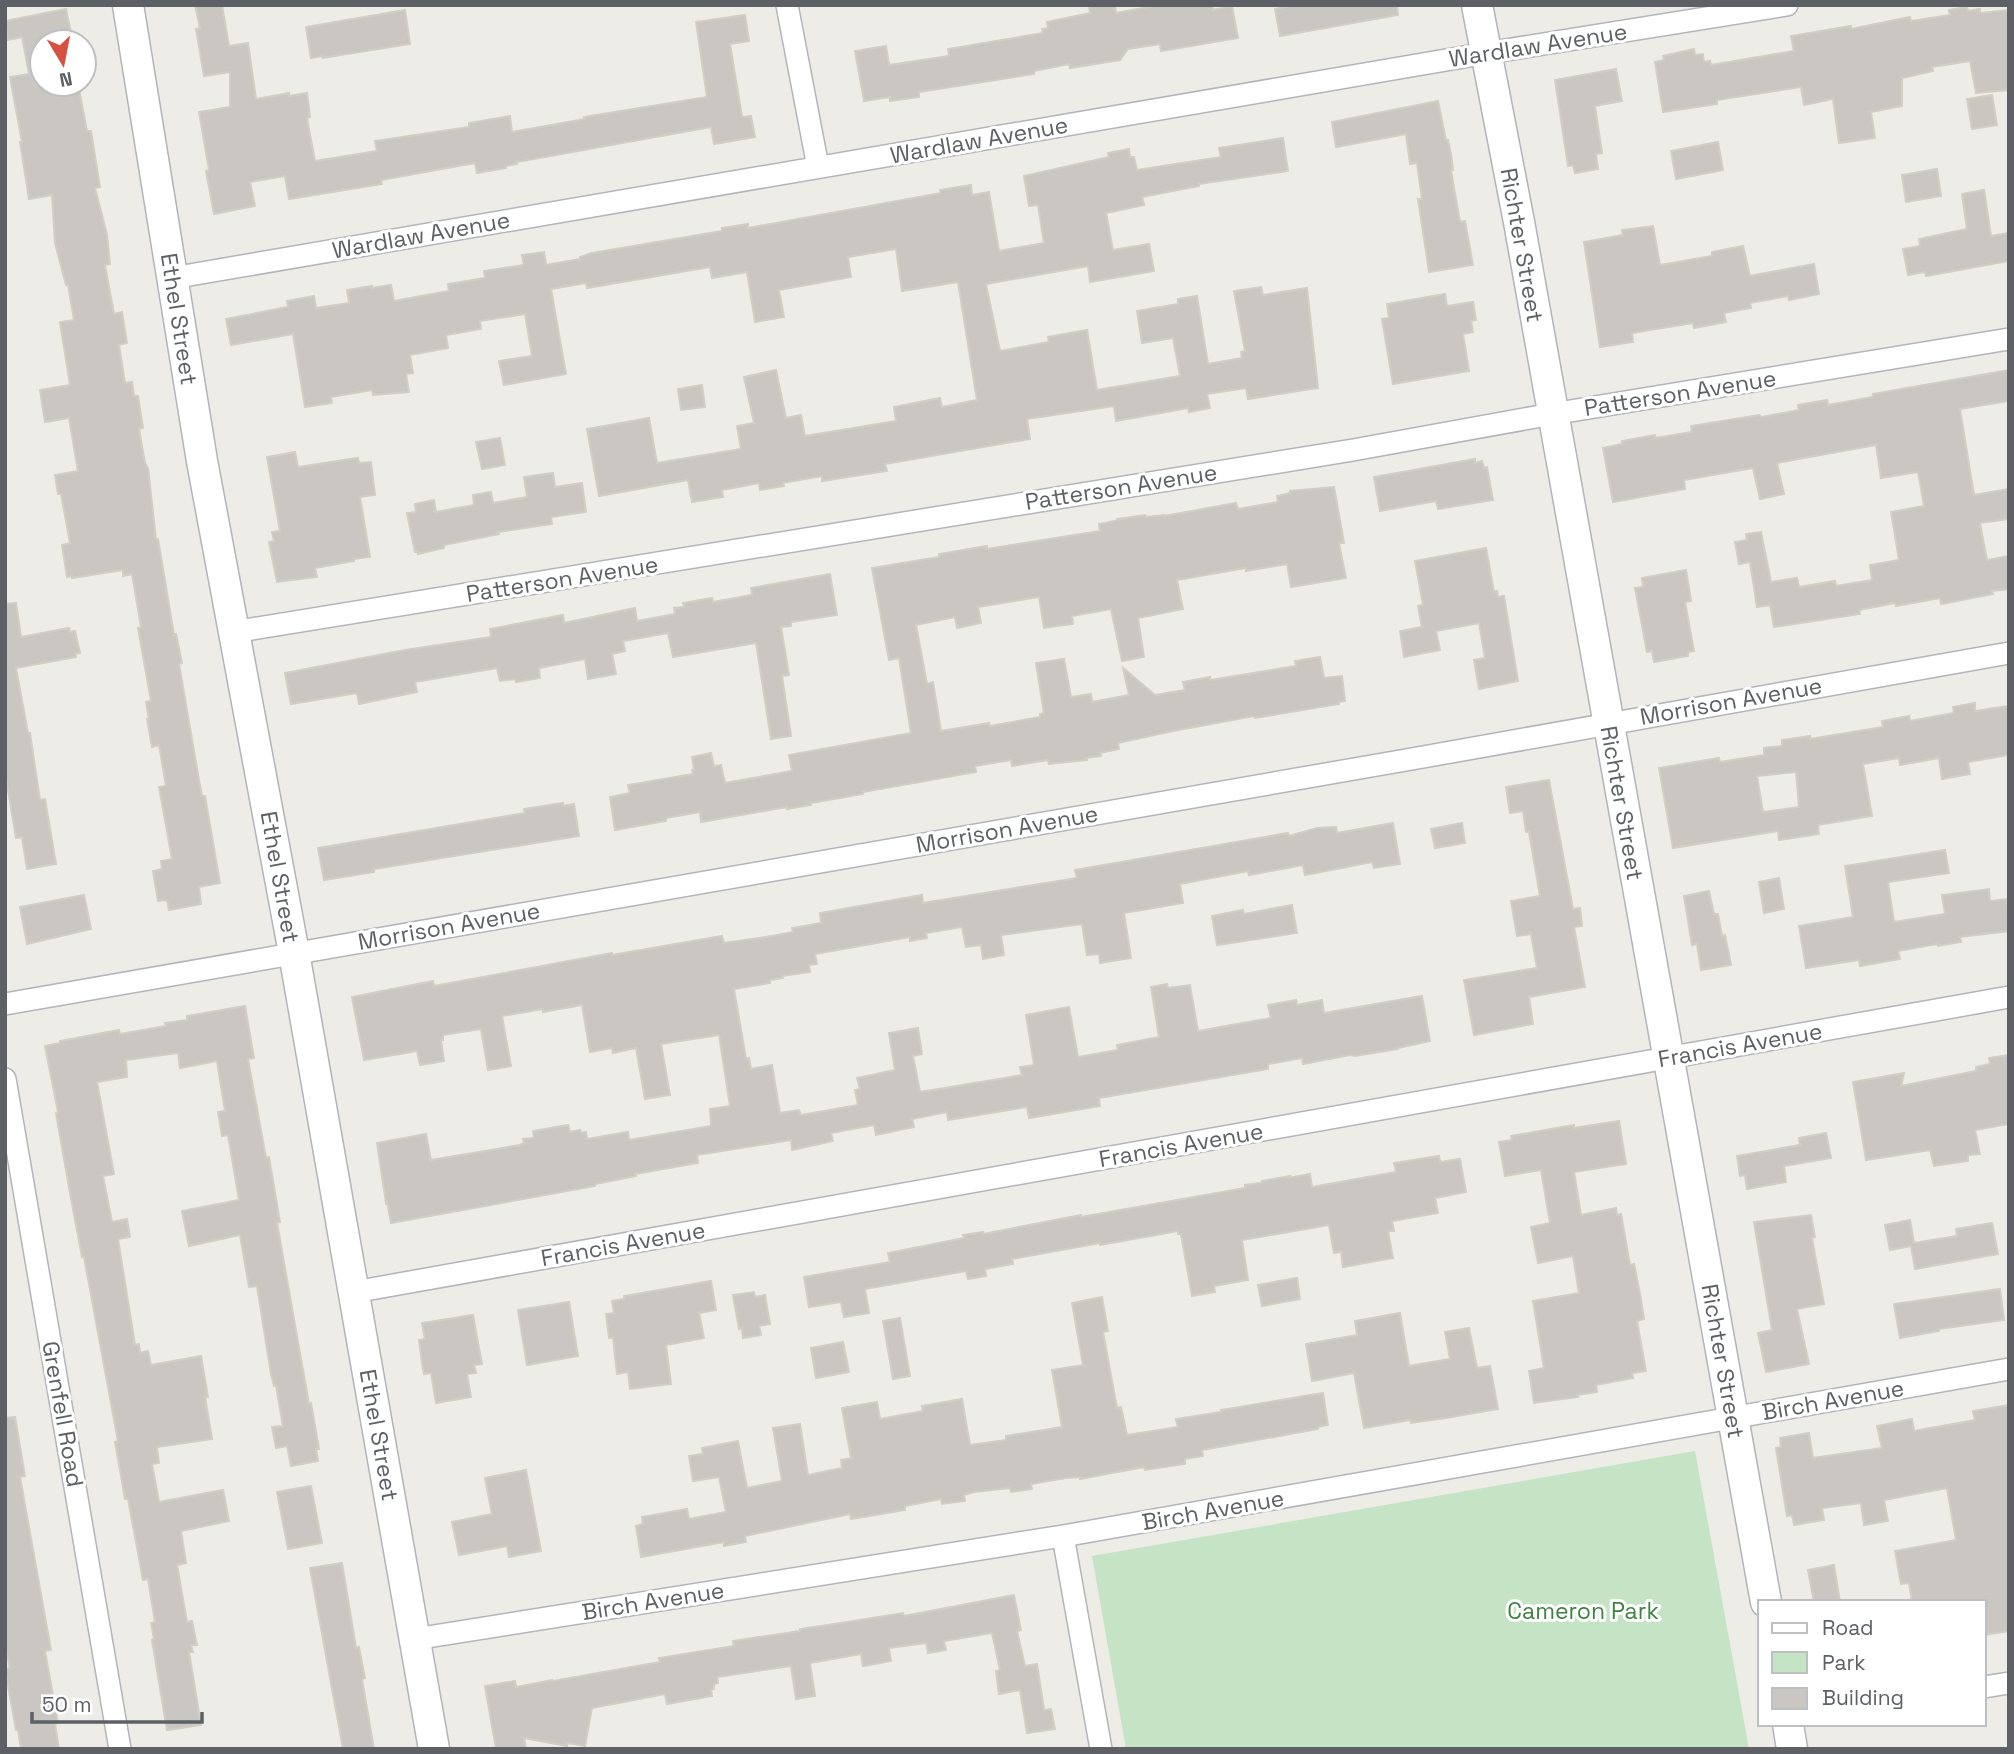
<svg xmlns="http://www.w3.org/2000/svg" width="2014" height="1754" font-family="'Space Grotesk',sans-serif">
  <style>
    .green { fill: #c5e3c5 }
    .building { fill: #cac7c2; stroke: #d2cec4; stroke-width: 2; fill-rule: evenodd }
    .lines { fill: none; stroke-linecap: round; stroke-linejoin: round }
    .street-casing { stroke: #b3b5b9; stroke-width: 24 }
    .secondary-casing { stroke: #b2b4b9; stroke-width: 33 }
    .street { stroke: #fff; stroke-width: 21 }
    .secondary { stroke: #fff; stroke-width: 30 }
    .labels { text-anchor: middle; stroke-width: 6; stroke-linejoin: round; paint-order: stroke }
    .street-label { font-size: 23px; fill: #5d6064; stroke: #fff }
    .park-label { font-size: 23px; fill: #3f8243; stroke: #fff }
  </style>
  <rect width="100%" height="100%" fill="#eeece6"/>
  <path class="green" d="M1695 1451 1749 1749H1126L1092 1556Z"/>
  <path class="building" d="M195 5H222L229 46 248 43 256 99 289 93V96L307 93 310 117 307 118 315 161 377 151 375 141 469 127V123L510 116 512 132 585 119 584 117 707 97 696 22 745 15 749 41 730 44 742 117 751 116 755 137 714 144 711 127 517 162V164L506 166V168L477 173 475 163 381 180 382 184 289 199 285 176 250 182 255 206 214 214 206 171 209 170 199 112 230 107V72L204 76 196 29 200 28Z
    M1089 5H1115L1116 13 1159 5H1212L1213 10 1232 6 1238 38 1161 51 1160 44 1128 49 1120 60 1070 68 1069 64 1034 71V74L919 92V97L890 101V97L864 101 855 51 886 46 889 65 949 56 948 49 1043 33 1042 29 1048 28 1047 22 1090 13Z
    M1295 5H1397L1398 15 1280 36 1275 9Z
    M1967 7 1968 11 1980 9V13L2009 10V90L1976 93 1970 61 1932 67 1933 71 1902 78V106L1871 112 1875 138 1839 143 1833 99 1804 105 1801 87 1717 100V104L1663 112 1655 62 1664 60 1663 56 1694 49 1695 55 1703 54 1704 62 1710 61 1711 65 1794 51 1791 36 1851 26V29L1910 17 1911 21 1950 15 1949 10Z
    M66 9 73 42H42V84H78L87 131H91L100 187 95 188 107 235 110 264 105 265 114 314 122 312 127 343 119 345 125 383 132 382 134 396H138L143 428 139 429 145 463 148 468 156 539H158L174 635 176 634 182 663 179 664 199 780 202 796H205L220 883 199 887 201 904 169 910 167 900 158 901 153 871 162 869 161 861 172 859 159 787 166 786 159 745 152 747 147 719H149L146 702 151 701 138 628 141 627 132 574 123 576V570L72 578V576L67 577 62 545 70 543 61 494H58L55 475 78 471 69 418 45 422 40 390 70 385 60 322 74 320 68 285H66L55 243 52 195 29 199 20 142H22L10 77 29 74 22 37 8 40 5 21Z
    M405 10 410 44 323 58 322 56 311 58 306 27Z
    M1616 69 1622 101 1595 106 1602 153 1596 154 1598 169 1575 173 1573 165 1568 166 1555 80Z
    M1992 95 1997 125 1972 129 1967 99Z
    M1438 101 1446 140H1448L1451 154 1453 170 1451 171 1460 222 1465 221 1473 265 1429 272 1418 199H1422L1417 163 1410 164 1406 134 1336 147 1332 122Z
    M1283 138 1288 171 1199 184V186L1142 197 1144 205 1106 213 1113 250 1149 244 1154 271 1090 282 1088 266 986 284 1000 351 1049 342 1048 337 1087 330 1097 390 1180 376 1173 338 1142 343 1137 311 1178 304V299L1197 296 1208 364 1242 358 1241 352 1245 351 1234 291 1261 287 1263 295 1307 288 1318 388 1248 399 1246 388 1207 394 1210 408 1189 412 1188 408 1116 421 1114 406 1027 419 1030 439 885 464 887 471 822 481V476L783 483 784 486 760 490 759 483 722 490 723 497 692 502 688 480 599 496 587 429 649 418 657 463 741 449 737 426 754 423 744 377 776 370 786 418 801 415 805 436 896 421 894 407 940 398 942 407 977 400 958 282 902 291 896 249 848 257 851 277 779 290 784 317 755 322 747 272 712 278 710 267 587 288 586 283 551 289 566 374 504 385 499 361 532 356 525 314 480 321 481 329 446 335 448 348 410 355 413 373 406 374 409 392 373 395 372 390 331 397 332 403 305 407 293 334 231 345 226 319 288 307 287 301 314 296 316 308 349 303 347 290 372 286V288L391 285 394 301 449 291 448 284 485 278 484 271 524 265 522 255 544 252 546 265 580 259V257L592 253 722 231V228L748 224V228L941 193 940 190 971 185 972 195 989 192 999 251 1044 243 1038 205 1029 206 1024 176 1109 157 1108 153 1129 149 1130 157H1134L1137 170 1221 157 1219 148Z
    M1718 142 1723 170 1676 179 1671 151Z
    M1937 169 1941 196 1906 202 1902 175Z
    M1984 190 1991 236 2009 233V261L1926 276 1925 272 1908 275 1903 249 1920 246 1919 239 1967 229 1962 194Z
    M1653 226 1660 265 1712 256V252L1743 246 1750 276 1814 264 1819 294 1789 300 1788 296 1750 303 1751 308 1724 313 1726 322 1694 328 1693 323 1632 333 1633 342 1600 347 1584 242 1623 235 1622 230Z
    M1445 294 1447 306 1473 302 1476 320 1471 321 1473 332 1463 334 1469 371 1393 384 1382 319 1389 318 1387 304Z
    M2009 370V401L1960 409 1974 495 2009 489V519L1980 523 1987 560 2009 556V589L1992 591 1993 594 1941 604 1940 598 1896 606 1895 603 1859 610 1860 614 1774 627 1770 605 1757 607 1750 562 1739 564 1735 542 1747 540 1746 534 1761 532 1771 582 1797 578 1799 587 1835 581 1836 586 1872 580 1870 565 1899 560 1891 512 1924 506 1918 472 1881 478 1876 445 1777 463 1784 494 1760 499 1753 468 1684 480 1685 489 1613 502 1603 448 1622 444V441L1655 435V438L1692 432 1691 426 1759 415 1762 417 1799 410 1798 405 1827 400 1828 405 1873 397V394Z
    M702 385 705 407 681 410 678 389Z
    M500 438 505 465 482 469 476 442Z
    M295 452 298 467 358 458 359 463 371 462 375 495 360 497 370 557 354 559V561L315 568 317 577 277 582 269 542 274 541 272 532 280 531 267 457Z
    M1475 459V463L1482 461 1484 468 1487 467 1493 500 1438 509 1436 501 1380 511 1374 477Z
    M553 473 555 487 582 483 586 512 551 517 552 524 498 532 499 534 444 545V548L418 554V552H415L407 513 416 512 415 504 434 500 436 512 474 505 473 495 491 492 493 503 527 497 524 477Z
    M1334 487 1344 543H1339L1346 578 1291 587 1287 564 1246 571V568L1177 580 1183 609 1138 618 1144 657 1122 661 1111 609 1072 616 1073 624 1044 628 1039 597 978 607 981 623 957 628 955 617 916 625 927 684 933 682 941 731 989 723 990 726 1040 717V714L1044 713 1036 663 1064 659 1071 697 1091 694 1092 702 1129 695 1123 668 1155 695 1185 690 1183 682 1210 677V680L1296 666 1295 661 1320 657 1324 678 1342 676 1345 701 1339 702V704L1255 718 1254 716 1168 732 1118 743 1119 749 1100 753 1101 756 1086 758 1087 760 1049 764 1048 760 1012 766 1011 760 975 766 976 772 863 792V794L811 803V805L787 809V807L701 822 700 812 666 818V821L615 830 610 797 630 793 628 785 693 774 692 770 694 769 692 757 711 753 714 766 721 765 725 783 792 771 789 755 911 733 899 658 889 660 872 568 939 557V554L987 546V549L1100 531 1099 524 1119 520 1118 519 1145 515 1146 517 1164 515V516L1236 503 1238 509 1278 502 1277 496 1290 493V491Z
    M1486 548 1494 592 1497 591 1498 597 1504 596 1518 681 1479 689 1474 660 1485 658 1479 623 1436 631 1440 650 1404 657 1400 631 1422 627 1418 606 1423 605 1415 561Z
    M1686 570 1691 601 1685 602 1694 651 1688 652V656L1654 662 1652 651 1647 652 1635 588 1643 587 1642 578Z
    M830 574 837 615 791 622V626L781 627 789 675 782 676 791 736 771 739 756 643 673 657 668 633 623 641 625 651 612 654 616 674 588 679 585 659 539 668 540 678 516 682 515 679 500 681 497 668 415 682 417 692 359 704 357 693 291 704 285 673 405 650 491 637 490 629 563 615 564 623 635 608 637 621 675 614 674 608 684 607 683 603 712 598 713 602 752 595 751 588Z
    M16 603 21 637 69 628 70 632 75 631 80 653 75 654 76 657 16 668 28 733H30L40 800 45 799 56 864 27 869 22 837 16 838 5 772V604Z
    M1975 703V711L2009 706V755L1968 762 1970 774 1942 779 1939 758 1900 765 1899 758 1863 764 1872 816 1818 825 1819 834 1779 840 1778 831 1673 848 1659 768 1719 758 1720 762 1764 755V748L1782 746V740L1810 736V739L1883 727 1882 721 1909 716 1910 721 1954 713 1953 707ZM1796 772 1799 807 1763 812 1757 776Z
    M1549 780 1573 909 1580 908 1582 926 1574 927 1585 987 1529 997 1533 1024 1474 1035 1464 980 1537 968 1531 934 1517 936 1511 901 1540 896 1529 832H1526L1523 811 1510 813 1506 787Z
    M563 803V806L574 804 579 836 374 869V872L324 880 318 848 525 813 524 809Z
    M1393 823 1400 864 1374 868 1372 862 1305 875 1303 865 1249 875 1248 871 1180 884 1183 903 1124 913 1131 958 1100 963 1099 954 1087 955 1082 924 1001 935 1004 955 983 959 981 945 966 947 962 927 926 933 927 938 910 941V937L815 954 817 964 809 965 810 972 782 976 783 978 770 980V983L734 989 746 1059 749 1058 751 1069 772 1065 780 1113 799 1110 801 1115 858 1105 855 1090 860 1089 857 1078 895 1070 889 1033 918 1028 922 1054 913 1056 920 1092 1022 1075 1020 1067 1034 1065 1026 1015 1069 1007 1078 1057 1118 1050 1117 1045 1159 1037 1151 987 1167 984 1168 988 1190 985 1198 1031 1271 1018 1268 1005 1296 1000 1297 1005 1322 1000 1324 1013 1422 996 1430 1041 1398 1048V1049L1355 1056 1350 1055 1303 1064 1302 1058 1268 1064V1069L1099 1098 1100 1106 1029 1118 1027 1107 948 1120 947 1112 912 1119 914 1127 876 1135 874 1125 831 1133 833 1141 792 1150 791 1140 697 1155 698 1163 635 1174 636 1176 595 1184V1186L391 1223 387 1202 386 1203 377 1143 426 1134 431 1160 520 1145 524 1143 523 1139 534 1138 533 1131 568 1125 570 1132 580 1130 581 1133 586 1132 587 1139 628 1132 629 1140 711 1126 710 1109 730 1106 719 1035 661 1044 670 1095 645 1099 636 1048 613 1053 612 1048 590 1052 582 1005 543 1012V1009L502 1016 511 1066 488 1070 481 1029 443 1035V1040H441L444 1061 420 1065 417 1051 364 1060 352 997 433 981 434 986 612 953V955L722 936 724 943 772 936 793 932 792 928 821 923 820 913 922 895 923 903 1009 889 1077 878 1075 870 1288 833 1289 836 1317 828 1336 827 1337 833Z
    M1462 823 1465 843 1435 848 1431 829Z
    M1945 850 1949 873 1888 882 1894 922 1945 914 1942 895 1989 889 1990 901 2007 899 2009 931 1960 937 1961 942 1938 946 1937 944 1898 951 1900 959 1860 966 1859 960 1806 968 1799 926 1853 917 1845 866Z
    M1779 878 1784 909 1764 913 1759 882Z
    M1709 891 1714 914H1718L1722 936 1725 935 1731 965 1701 970 1697 944 1692 945 1684 896Z
    M84 895 91 929 27 944 20 907Z
    M1292 905 1297 933 1217 945 1212 916 1243 910 1244 914Z
    M245 1006 254 1058 248 1059 266 1158 269 1157 280 1222 277 1223 309 1404 311 1403 319 1449H316L318 1461 291 1466 287 1446 276 1448 272 1427 283 1426 276 1386H274L271 1374 257 1286 249 1287 240 1235 189 1246 182 1211 239 1200 228 1135 222 1136 218 1112 225 1111 217 1061 180 1068 178 1053 126 1060 127 1077 97 1082 114 1174 103 1176 112 1222 127 1219 130 1237 118 1239 135 1345 139 1344 140 1353 148 1351 151 1365 201 1356 208 1397H205L212 1439 157 1447 159 1463 152 1464 159 1502 223 1490 229 1521 181 1531 186 1563 177 1565 187 1622 192 1621 197 1645H191L193 1652H189L201 1725 167 1730 152 1640 154 1639 151 1623 155 1622 148 1579 143 1580 128 1499H125L115 1442 118 1441 84 1257H82L70 1193 56 1113 58 1112 45 1046 60 1043V1041L119 1030 120 1034 166 1026 165 1023 187 1020V1016Z
    M2009 1055V1124L1975 1130 1980 1154 1968 1155V1161L1934 1166 1930 1150 1866 1160 1853 1082 1904 1073 1901 1086 1976 1071V1067L1990 1064 1989 1058Z
    M1619 1121 1626 1164 1574 1172 1581 1215 1616 1208 1617 1215 1621 1214 1630 1265 1634 1264 1640 1294 1644 1319 1637 1321 1646 1371 1632 1373 1633 1378 1596 1385 1597 1392 1577 1395 1578 1397 1534 1403 1529 1371 1544 1368 1533 1301 1579 1293 1573 1256 1538 1263 1531 1227 1550 1223 1541 1170 1505 1176 1499 1142 1512 1140 1511 1136 1574 1125V1128Z
    M1826 1133 1831 1158 1784 1166 1786 1182 1747 1189 1745 1175 1740 1176 1737 1156 1800 1145 1799 1138Z
    M1439 1156 1440 1162 1460 1159 1466 1192 1435 1198 1438 1213 1392 1221 1394 1231H1388L1393 1258 1343 1267 1341 1252 1334 1253 1329 1225 1242 1240 1248 1280 1214 1286 1215 1292 1192 1296 1181 1234H1178V1231L1100 1245V1243L1012 1259 1013 1264 985 1269 986 1276 968 1279 966 1271 865 1289 869 1313 844 1317 841 1302 809 1307 804 1277 890 1262 888 1253 964 1238 963 1235 983 1232V1234L1081 1215V1217L1245 1188V1185L1261 1183 1262 1181 1290 1176 1289 1178 1310 1174 1312 1187 1396 1172 1394 1163Z
    M1811 1215 1815 1237 1812 1238 1824 1304 1797 1309 1809 1364 1766 1372 1758 1333 1772 1330 1754 1222Z
    M1910 1220 1914 1243 1957 1236 1956 1229 1992 1223 1998 1254 1915 1269 1911 1246 1890 1250 1885 1225Z
    M1297 1278 1300 1299 1262 1306 1258 1285Z
    M711 1281 716 1310 699 1313 704 1338 666 1345 671 1384 630 1389 628 1372 617 1374 613 1338H609L606 1314 614 1313 612 1301 624 1299V1296Z
    M2000 1289 2004 1320 1939 1329V1331L1900 1338 1894 1304Z
    M754 1292 755 1297 765 1295 770 1324 759 1326 761 1335 743 1338 742 1328 739 1329 733 1295Z
    M1102 1297 1108 1331 1103 1332 1117 1408 1121 1407 1127 1435 1178 1427 1176 1419 1221 1412V1410L1323 1393 1328 1425 1318 1427V1429L1202 1450 1203 1456 1185 1459V1464L1145 1470 1144 1467 1080 1479V1477L1066 1478 1031 1484 1032 1489 1011 1492 1010 1488 974 1492 964 1495 965 1501 942 1504 941 1499 905 1506V1510L851 1519 850 1514 745 1536 746 1542 724 1546V1542L641 1557 636 1526 643 1524 642 1517 687 1509 689 1519 726 1512 719 1477 693 1481 689 1456 703 1454 702 1448 738 1441 747 1488 782 1481 773 1428 800 1424 808 1475 842 1468 841 1460 851 1458 842 1408 877 1402 880 1419 923 1411 922 1406 962 1399 970 1445 1006 1440V1436L1062 1427 1052 1370 1083 1365 1072 1303Z
    M569 1302 578 1356 527 1365 518 1310Z
    M1400 1313 1409 1366 1450 1359 1445 1332 1469 1328 1477 1368 1490 1366 1498 1409 1446 1418 1411 1423 1410 1420 1364 1428 1354 1373 1312 1381 1306 1344 1357 1335 1355 1321Z
    M473 1315 482 1364 474 1365 476 1373 467 1374 471 1397 436 1403 431 1373 424 1374 422 1363 419 1340 425 1339 422 1323Z
    M900 1318 910 1376 893 1379 883 1321Z
    M843 1342 849 1372 816 1378 811 1348Z
    M2009 1405V1631L1984 1635V1602H1912L1909 1583 1901 1584 1895 1551 1956 1540 1947 1488 1884 1500 1888 1521 1864 1525 1861 1503 1822 1508 1824 1520 1794 1525 1792 1515 1787 1516 1776 1448 1781 1447 1780 1438 1809 1433 1813 1458 1882 1448 1877 1426 1912 1419 1914 1431 1975 1420 1973 1411Z
    M15 1417 25 1476 20 1477 51 1650 45 1651 58 1723 55 1724 59 1749H21L18 1730H16L5 1669 10 1668 5 1644V1418Z
    M526 1470 541 1551 509 1557 507 1546 459 1555 452 1522 492 1514 485 1478Z
    M311 1486 322 1543 288 1549 277 1492Z
    M342 1563 356 1648 359 1647 365 1678 362 1679 374 1749H343L310 1568Z
    M1834 1565 1840 1602H1814L1808 1570Z
    M1014 1595 1021 1630 1017 1631 1025 1666 1037 1664 1044 1710 1051 1709 1055 1729 1027 1733 1020 1690 999 1694 996 1671 1000 1670 992 1633 944 1641 946 1650 928 1653 926 1643 889 1648 891 1661 863 1666 861 1654 810 1663 815 1696 796 1699 791 1666 717 1677 718 1683 714 1684V1689L711 1690 712 1696 667 1704 665 1694 592 1708 585 1746 568 1743 567 1746 524 1738 526 1749H496L485 1686 515 1681 516 1687 552 1680 553 1681 660 1662 659 1658 734 1646 733 1641 800 1631V1629L847 1622 903 1613 904 1616Z"/>
  <g class="lines">
    <g class="street-casing">
      <path id="street" d="M787 5 818 167
        M172 278 1487 53 1787 5
        M233 632 1353 450 1552 414 2009 339
        M5 1004 1406 760 2009 653
        M5 1079 120 1749
        M354 1292 2009 997
        M1063 1536 1101 1749
        M415 1639 1063 1536 2009 1369
        M1984 1687 2009 1683"/>
    </g>
    <g class="secondary-casing">
      <path id="secondary" d="M128 5 202 461 294 953 434 1749
        M1477 5 1519 222 1766 1602
        M1788 1724 1792 1749"/>
    </g>
    <use href="#street" class="street"/>
    <use href="#secondary" class="secondary"/>
  </g>
  <g class="labels">
    <g class="street-label">
      <text transform="translate(1538 45) rotate(-9)" y="8">Wardlaw Avenue</text>
      <text transform="translate(979 140) rotate(-10)" y="8">Wardlaw Avenue</text>
      <text transform="translate(421 235) rotate(-10)" y="8">Wardlaw Avenue</text>
      <text transform="translate(1522 245) rotate(80)" y="8">Richter Street</text>
      <text transform="translate(179 319) rotate(81)" y="8">Ethel Street</text>
      <text transform="translate(1680 393) rotate(-9)" y="8">Patterson Avenue</text>
      <text transform="translate(1121 487) rotate(-9)" y="8">Patterson Avenue</text>
      <text transform="translate(562 579) rotate(-9)" y="8">Patterson Avenue</text>
      <text transform="translate(1731 701) rotate(-10)" y="8">Morrison Avenue</text>
      <text transform="translate(1622 803) rotate(80)" y="8">Richter Street</text>
      <text transform="translate(1007 829) rotate(-10)" y="8">Morrison Avenue</text>
      <text transform="translate(280 877) rotate(80)" y="8">Ethel Street</text>
      <text transform="translate(449 926) rotate(-10)" y="8">Morrison Avenue</text>
      <text transform="translate(1740 1045) rotate(-10)" y="8">Francis Avenue</text>
      <text transform="translate(1181 1145) rotate(-10)" y="8">Francis Avenue</text>
      <text transform="translate(623 1244) rotate(-10)" y="8">Francis Avenue</text>
      <text transform="translate(1723 1361) rotate(80)" y="8">Richter Street</text>
      <text transform="translate(1833 1400) rotate(-10)" y="8">Birch Avenue</text>
      <text transform="translate(63 1414) rotate(80)" y="8">Grenfell Road</text>
      <text transform="translate(379 1435) rotate(80)" y="8">Ethel Street</text>
      <text transform="translate(1213 1510) rotate(-10)" y="8">Birch Avenue</text>
      <text transform="translate(653 1601) rotate(-9)" y="8">Birch Avenue</text>
    </g>
    <g class="park-label">
      <text x="1583" y="1619">Cameron Park</text>
    </g>
  </g>
  <rect width="2014" height="1754" fill="none" stroke="#5d6064" stroke-width="14"/>
  <rect x="1758" y="1600" width="228" height="126" fill="#ffffff" stroke="#bebfc1" stroke-width="2"/>
  <rect x="1772" y="1623" width="35" height="10" fill="#ffffff" stroke="#bebfc1" stroke-width="2"/>
  <text x="1822" y="1635" font-size="21" fill="#5d6064">Road</text>
  <rect x="1772" y="1652" width="35" height="21" fill="#c5e3c5" stroke="#bebfc1" stroke-width="2"/>
  <text x="1822" y="1670" font-size="21" fill="#5d6064">Park</text>
  <rect x="1772" y="1688" width="35" height="21" fill="#cac7c2" stroke="#bebfc1" stroke-width="2"/>
  <text x="1822" y="1705" font-size="21" fill="#5d6064">Building</text>
  <g transform="translate(63 63) rotate(170)"><circle r="33" fill="#ffffff" stroke="#bebfc1" stroke-width="2"/>
  <path d="M0-5L12 26L0 18L-12 26Z" fill="#d85042"/>
  <text y="-10" font-size="19" font-weight="bold" text-anchor="middle" fill="#5d6064">N</text>
  </g>
  <path d="M32 1712v10h170v-10" fill="none" stroke="#5d6064" stroke-width="3.5"/>
  <text x="42" y="1712" font-size="21" fill="#5d6064" stroke="#ffffff" stroke-width="5" paint-order="stroke">50 m</text>
</svg>
